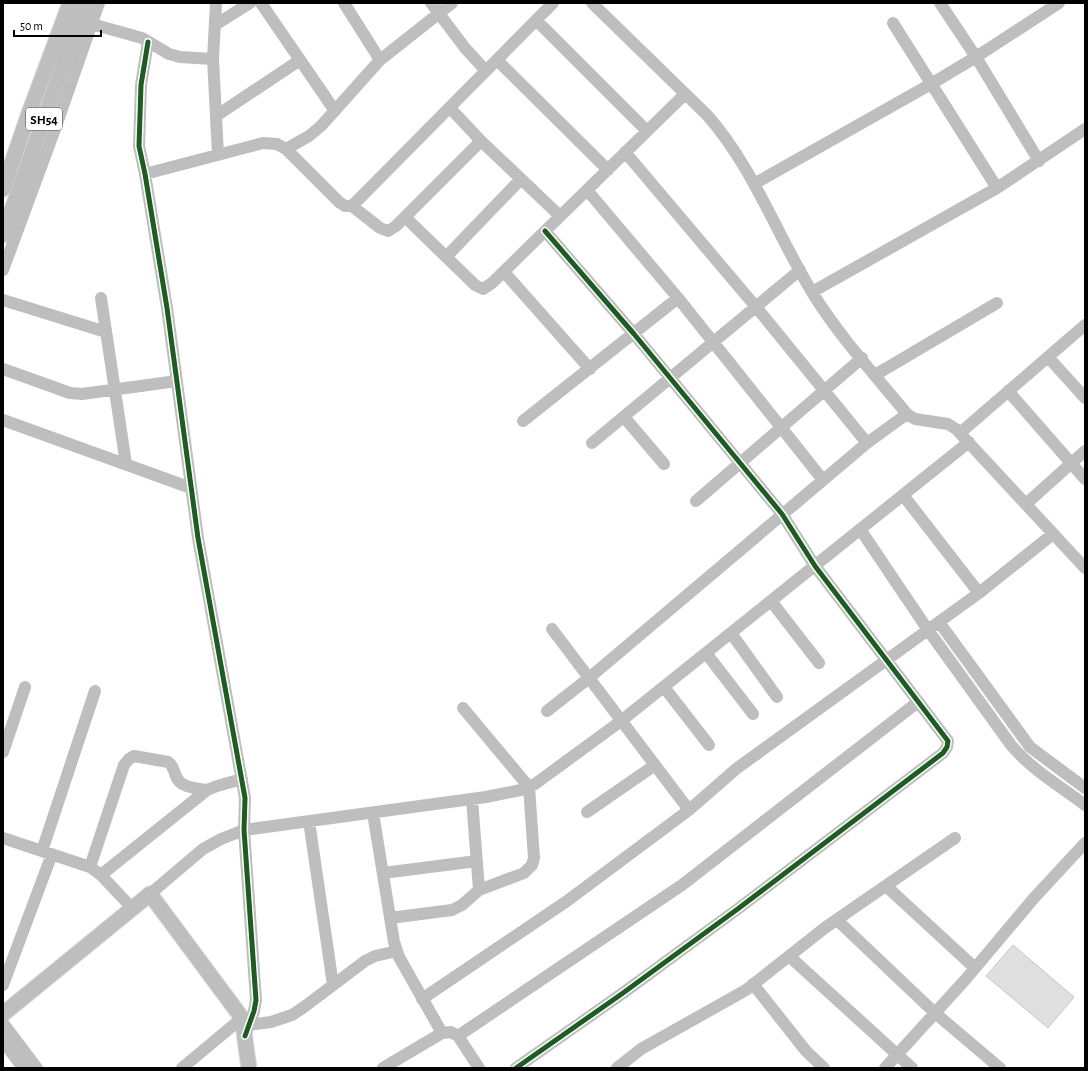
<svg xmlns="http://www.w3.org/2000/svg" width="1088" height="1071" font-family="'Alegreya Sans',sans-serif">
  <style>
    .building { fill: #dfdfdf; stroke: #c7c7c7 }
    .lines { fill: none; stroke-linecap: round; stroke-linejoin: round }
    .major-casing { stroke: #dbdbdb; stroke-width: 17 }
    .minor { stroke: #bebebe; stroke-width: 12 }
    .major { stroke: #bebebe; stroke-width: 15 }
    .cycleway-casing { stroke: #fff; stroke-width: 8 }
    .cycleway { stroke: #1b5e20; stroke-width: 5 }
    .labels { text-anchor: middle; stroke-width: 3; stroke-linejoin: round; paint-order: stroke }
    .shield { fill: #fff; stroke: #4c4c4c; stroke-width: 1 }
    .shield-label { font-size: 13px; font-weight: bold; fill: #000 }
  </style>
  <rect width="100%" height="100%" fill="#fff"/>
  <path class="building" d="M1013 945 1074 997 1048 1028 986 976Z"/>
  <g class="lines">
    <g class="major-casing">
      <path id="major" d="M3 189 28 116 70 3
        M3 235 85 3
        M3 1014 150 894 242 1018 249 1068"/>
    </g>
    <path class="minor" d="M216 3 213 59 218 155
      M261 3 335 111
      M344 3 380 60
      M431 3 465 48 486 71
      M592 3 707 115C753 167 776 233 812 292 838 335 875 375 907 414L915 419 948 424 956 429 1085 568
      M940 3 976 57 1039 161
      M536 20 647 131
      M893 23 997 188
      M92 24 142 38 169 54 180 57 213 59
      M215 25 250 3
      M148 42 141 85 139 146 145 174 167 308 198 538 245 798 244 830 256 1000 254 1011 245 1036
      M497 60 608 170
      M450 108 481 141 560 216
      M216 116 300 60
      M286 149 309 136 321 126 380 60 452 3
      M625 152 756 307 867 443
      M145 174 263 143 277 144 286 149 339 202 345 206H352L553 3
      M754 184 931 84 976 57 1059 3
      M587 190 678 298 823 480
      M352 206 380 228 388 231 396 226 481 141
      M405 217 475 285 483 289 492 283 685 94
      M446 257 521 179
      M3 270 54 132 99 3
      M504 272 590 369
      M812 292 997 188 1085 129
      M101 298 126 464
      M3 300 106 332
      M1048 357 1085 398
      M3 369 70 393 82 394 177 381
      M875 375 997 303
      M1008 391 1085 479
      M624 417 664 464
      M3 420 191 488
      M523 421 678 298
      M960 433 1085 325
      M592 443 800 270
      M903 495 979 593
      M696 501 862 358
      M1026 504 1085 451
      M860 529 928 630 1011 745C1031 769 1060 786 1085 805
      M771 601 819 663
      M939 622 1030 747 1085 788
      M552 629 689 810
      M731 633 777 697
      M706 653 753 714
      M664 687 709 745
      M547 711 589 678 867 443 907 414
      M3 752 25 687
      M472 799 479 890
      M587 812 655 765
      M373 813 394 942 399 957 442 1033
      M309 821 333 985
      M3 838 90 867 101 875 132 908
      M42 851 95 691
      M90 867 124 765 129 759 134 756 168 762C174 766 173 770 176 776 180 788 196 788 207 790
      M383 873 477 861
      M101 875 207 790 217 786 242 779
      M886 886 975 968
      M150 894 203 849 221 839 244 830 486 797 521 790 535 784 621 721 969 442
      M390 918 452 910 462 905 479 890 524 873 532 865 534 858 529 787 463 708
      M837 920 935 1013 1000 1068
      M789 956 912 1068
      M753 984 806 1051 824 1068
      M3 985 52 854
      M422 999 567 901 689 810 736 769 979 593 1053 534
      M3 1023 37 1068
      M249 1025 271 1022 292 1015 304 1007 365 961 375 956 397 951
      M458 1036 682 885 918 702
      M3 1041 23 1068
      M182 1068 242 1018
      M383 1068 442 1033 451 1032 458 1036 479 1068
      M516 1068 623 993 739 908 943 753 947 747 948 741 815 566 782 514 634 334 545 231
      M617 1068 641 1049 746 990 826 927 955 838
      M885 1068 965 980 1034 898 1085 843"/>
    <use href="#major" class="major"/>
    <g class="cycleway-casing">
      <path id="cycleway" d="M148 42 141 85 139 146 145 174 167 308 198 538 245 798 244 830 256 1000 254 1011 245 1036
        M516 1068 623 993 739 908 943 753 947 747 948 741 815 566 782 514 634 334 545 231"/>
    </g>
    <use href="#cycleway" class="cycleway"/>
  </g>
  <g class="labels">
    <rect class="shield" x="26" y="108" width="36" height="22" rx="3"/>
    <g class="shield-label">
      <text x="44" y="124">SH54</text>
    </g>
  </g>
  <rect width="1088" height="1071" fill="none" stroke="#000000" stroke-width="8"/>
  <path d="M14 30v6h87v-6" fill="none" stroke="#000000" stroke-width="2"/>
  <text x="20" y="30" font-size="12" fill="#000000" stroke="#ffffff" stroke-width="3" paint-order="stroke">50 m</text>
</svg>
